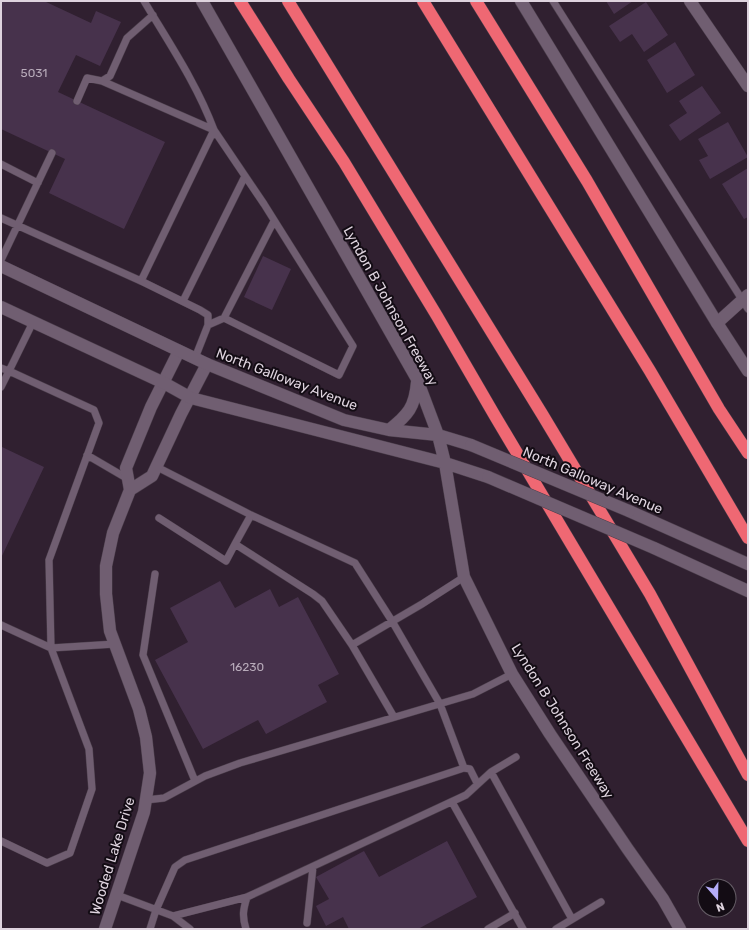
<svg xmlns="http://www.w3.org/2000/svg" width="749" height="930" font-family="Rubik,sans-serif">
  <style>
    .building { fill: #47324c }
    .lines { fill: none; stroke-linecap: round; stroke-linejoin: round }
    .lane-casing { stroke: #4b3e4b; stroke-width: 8 }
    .street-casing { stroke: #4b3e4b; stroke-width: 13 }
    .secondary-casing { stroke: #4b3e4b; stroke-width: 13 }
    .highway-casing { stroke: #4b3e4b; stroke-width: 13 }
    .lane { stroke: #705e71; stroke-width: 7 }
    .street { stroke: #705e71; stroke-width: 12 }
    .secondary { stroke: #705e71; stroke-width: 12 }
    .highway { stroke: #ef6873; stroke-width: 12 }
    .secondary-bridge-casing { stroke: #4b3e4b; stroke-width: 13; stroke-linecap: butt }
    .secondary-bridge { stroke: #705e71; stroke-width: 12 }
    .labels { text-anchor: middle; stroke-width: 4; stroke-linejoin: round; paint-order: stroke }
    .number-label { font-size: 12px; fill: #b8abba }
    .street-label { font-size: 14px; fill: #ded3de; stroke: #130c14 }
  </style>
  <rect width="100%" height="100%" fill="#302030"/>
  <path class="building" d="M1 1H44L91 23 96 11 121 22 100 66 76 55 58 92 165 142 124 229 49 193 65 159 1 129Z
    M606 1H633L614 14Z
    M646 2 668 35 644 52 632 34 620 42 609 26Z
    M675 42 695 75 667 93 647 60Z
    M702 86 721 113 680 141 669 125 687 113 679 101Z
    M728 122 748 157 710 179 699 160 708 156 698 139Z
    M748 168V217L744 219 722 184Z
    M263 256 291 269 272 310 244 297Z
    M2 447 44 467 1 558V449Z
    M220 581 235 608 270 589 279 607 298 597 339 674 318 685 327 702 266 734 258 720 203 749 155 660 188 642 170 608Z
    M447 841 477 897 418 929H349L343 917 326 926 316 906 329 899 316 877 364 851 379 877Z"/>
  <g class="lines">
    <g class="lane-casing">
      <path id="lane" d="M144 1C169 43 197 84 214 130L141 281 200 310 208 315V325L195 358
        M553 1 748 309
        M102 81 214 130 264 204 353 346 339 375 224 318 208 325
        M77 101 87 78 102 81 110 76 127 38 153 15
        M1 164 38 183
        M1 218 141 281
        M1 260 52 153
        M183 301 245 176
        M224 318 274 221
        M1 368 9 371 1 387
        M87 455 128 479
        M157 467 251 515 235 544 313 594 322 601 352 645 422 604 464 577
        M251 515 355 563 392 621 440 704 464 768
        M159 518 226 561 235 544
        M155 574 143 655 195 781
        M1 625 51 648 115 644
        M352 645 394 717
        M491 772 572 919
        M146 800 164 798 205 776 240 763 473 694 512 674
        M452 802 523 929
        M1 841 47 863 70 853 92 789 89 749 51 648 49 560 99 423 94 410 9 371 33 322
        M117 895 173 916 247 897
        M173 916 190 929
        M307 923 313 867
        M150 929 156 910 175 867 185 860 464 768 470 769 477 783
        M246 929C242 916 243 910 247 897L466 795 491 772 516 757
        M488 929 515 913
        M556 929 601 902"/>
    </g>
    <g class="street-casing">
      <path id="street" d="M690 1 748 86
        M717 323 748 295
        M130 490 152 476 181 414 207 364
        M105 929 144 812 150 773 146 737 139 709 110 631 106 594V566L113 533 130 490 126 468 151 407 179 351"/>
    </g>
    <g class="secondary-casing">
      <path id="secondary" d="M202 1 417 379 438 435 445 463 464 577 512 674 550 734 627 848 663 899 680 929
        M521 1 717 323 748 371
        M1 266 207 364 344 420 389 430 438 435 471 445
        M1 307 164 383 191 398 445 463 488 477
        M389 430C408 415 415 407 417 382
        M629 511 748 564
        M654 548 748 591"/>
    </g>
    <g class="highway-casing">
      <path id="highway" d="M240 1 289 79 344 162 437 316 495 416 748 841
        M288 1 542 414 650 594 748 775
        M423 1 650 371 748 538
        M476 1 587 181 719 409 748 453"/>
    </g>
    <use href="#lane" class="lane"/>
    <use href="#street" class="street"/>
    <use href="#secondary" class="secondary"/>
    <use href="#highway" class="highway"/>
    <g class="secondary-bridge-casing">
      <path id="secondary-bridge" d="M471 445 629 511
        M488 477 654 548"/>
    </g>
    <use href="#secondary-bridge" class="secondary-bridge"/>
  </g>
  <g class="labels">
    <g class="number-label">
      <text x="34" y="77">5031</text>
      <text x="247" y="671">16230</text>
    </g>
    <g class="street-label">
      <text transform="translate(391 306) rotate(61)" y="5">Lyndon B Johnson Freeway</text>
      <text transform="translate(287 379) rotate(21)" y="5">North Galloway Avenue</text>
      <text transform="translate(593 480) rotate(23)" y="5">North Galloway Avenue</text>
      <text transform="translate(563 721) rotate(58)" y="5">Lyndon B Johnson Freeway</text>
      <text transform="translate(112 856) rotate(-73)" y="5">Wooded Lake Drive</text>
    </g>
  </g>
  <rect width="749" height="930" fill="none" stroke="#ded3de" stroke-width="4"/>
  <g transform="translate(717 898) rotate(160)"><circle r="19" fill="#130c14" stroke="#645c65"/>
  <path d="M0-3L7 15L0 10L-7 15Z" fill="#b4acf9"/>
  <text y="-6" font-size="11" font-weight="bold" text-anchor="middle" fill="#ded3de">N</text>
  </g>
</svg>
